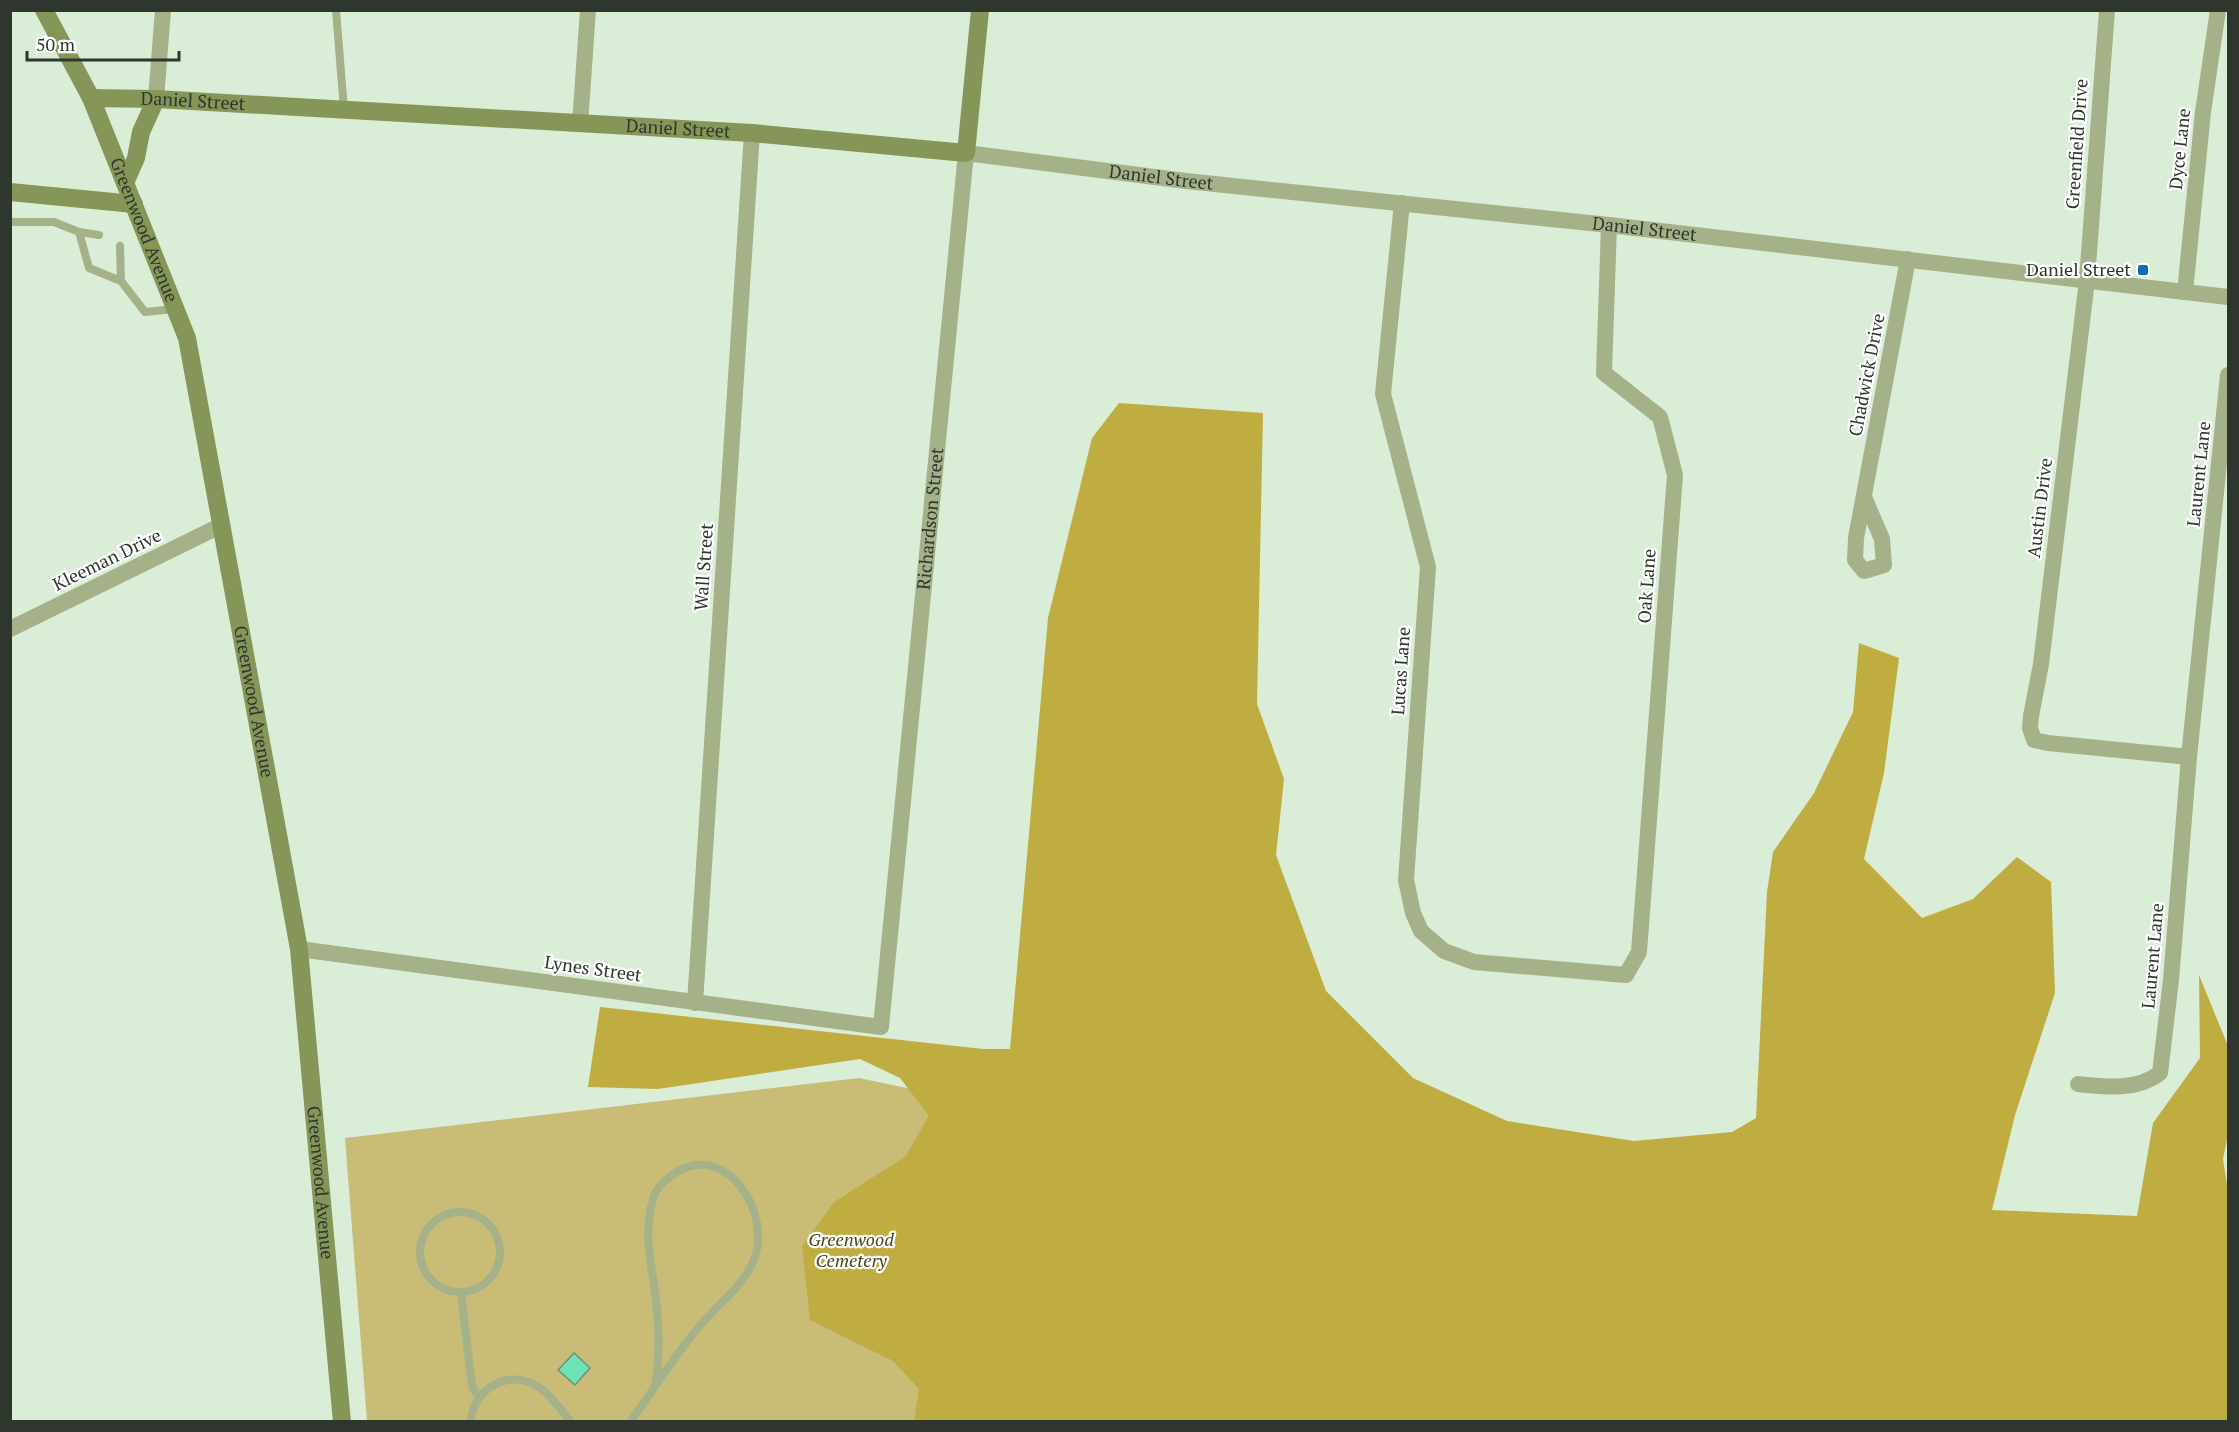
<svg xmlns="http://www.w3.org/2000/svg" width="2239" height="1432" font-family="'PT Serif',serif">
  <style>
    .green { fill: #c8bc77 }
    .forest { fill: #bfad41 }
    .building { fill: #6ee4b4; stroke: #728d80; stroke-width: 1.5 }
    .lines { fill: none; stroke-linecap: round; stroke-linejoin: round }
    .lane { stroke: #a5b188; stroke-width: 8 }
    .street { stroke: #a5b188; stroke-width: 16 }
    .secondary { stroke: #859658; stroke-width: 18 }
    .poi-dot { fill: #136ab8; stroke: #fff; stroke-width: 2 }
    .labels { text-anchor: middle; stroke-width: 4.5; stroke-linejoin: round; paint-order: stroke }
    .street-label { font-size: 18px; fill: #2e362e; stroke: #fff }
    .poi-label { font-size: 18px; fill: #2e362e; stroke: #fff; text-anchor: end }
    .park-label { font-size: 18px; font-style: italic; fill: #4a4316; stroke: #fff }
  </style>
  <rect width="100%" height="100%" fill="#d9edd7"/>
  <path class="green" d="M859 1078 1759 1268 1799 1421H367L345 1138Z"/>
  <path class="forest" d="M1119 403 1263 413 1257 704 1284 779 1276 855 1326 991 1413 1078 1507 1121 1634 1141 1732 1132 1756 1118 1767 892 1773 852 1814 793 1853 712 1859 643 1899 658 1884 773 1864 859 1922 918 1973 899 2017 857 2051 882 2055 993 2015 1115 1992 1210 2137 1216 2153 1123 2200 1058 2199 975 2228 1046V1135L2223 1159 2228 1191V1421H914L919 1389 893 1361 810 1320 802 1246 834 1202 905 1157 929 1116 900 1078 860 1059 658 1089 588 1087 600 1007 983 1049H1010L1048 618 1092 438Z"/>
  <path class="building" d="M574 1353 590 1368 575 1385 558 1370Z"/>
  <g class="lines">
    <path class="lane" d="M336 10 344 110
      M10 222H54L79 232 89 268 121 281 145 312 175 309
      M79 232 99 235
      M120 246 121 281
      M420 1252a40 40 0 1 1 80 0a40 40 0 1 1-80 0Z
      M461 1292 471 1378 473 1389 479 1396
      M471 1422C472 1390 507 1369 535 1385 550 1393 560 1409 571 1422
      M630 1422C653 1391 673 1358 697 1329 716 1305 747 1285 756 1254 769 1205 721 1138 671 1176 664 1181 657 1187 654 1196 643 1229 650 1257 655 1291 659 1323 661 1354 655 1386"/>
    <g class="street">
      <path d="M2107 10 2087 280 2041 664 2031 716 2030 728 2034 740 2048 743 2189 757"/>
      <path d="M156 99 163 10"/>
      <path d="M580 124 588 10"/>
      <path d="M1402 203 1383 394 1428 567 1406 880 1413 913 1421 931 1444 951 1474 962 1626 975 1639 952 1675 475 1660 417 1604 373 1609 225"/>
      <path d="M2185 292 2203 112 2218 10"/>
      <path d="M1864 497 1882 539 1884 565 1864 571 1855 560 1856 538 1908 259"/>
      <path d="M10 629 220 526"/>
      <path id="s1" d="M299 949 881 1027 966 153 1186 181 1609 225 2228 297"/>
      <path d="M695 1003 752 133"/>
      <path d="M2078 1084C2105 1087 2137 1091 2160 1073L2171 980 2189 757 2228 375"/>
    </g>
    <g class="secondary">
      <path id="s2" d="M44 10 91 98 187 338 299 949 342 1422"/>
      <path id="s3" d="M91 98 156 99 752 133 966 153 980 10"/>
      <path d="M125 183 136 158 141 132 156 99"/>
      <path d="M10 192 134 204"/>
    </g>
  </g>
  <rect class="poi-dot" x="2137" y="264" width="12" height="12" rx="3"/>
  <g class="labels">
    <g class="street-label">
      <text dy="6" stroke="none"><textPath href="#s3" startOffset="102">Daniel Street</textPath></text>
      <text dy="6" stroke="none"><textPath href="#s3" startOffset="588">Daniel Street</textPath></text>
      <text transform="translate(2077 144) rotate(-86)" y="6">Greenfield Drive</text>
      <text transform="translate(2180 149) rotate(-84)" y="6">Dyce Lane</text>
      <text dy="6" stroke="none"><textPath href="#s1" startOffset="1662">Daniel Street</textPath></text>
      <text dy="6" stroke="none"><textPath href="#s2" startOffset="242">Greenwood Avenue</textPath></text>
      <text dy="6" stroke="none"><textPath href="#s1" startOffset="2148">Daniel Street</textPath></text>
      <text transform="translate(1867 375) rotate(-79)" y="6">Chadwick Drive</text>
      <text transform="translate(2199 474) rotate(-84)" y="6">Laurent Lane</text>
      <text transform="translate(2040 508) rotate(-83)" y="6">Austin Drive</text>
      <text dy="6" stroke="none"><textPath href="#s1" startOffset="1098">Richardson Street</textPath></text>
      <text transform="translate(107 560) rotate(-26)" y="6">Kleeman Drive</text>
      <text transform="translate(704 567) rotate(-86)" y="6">Wall Street</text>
      <text transform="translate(1647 586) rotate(-86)" y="6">Oak Lane</text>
      <text transform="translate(1401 671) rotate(-86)" y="6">Lucas Lane</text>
      <text dy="6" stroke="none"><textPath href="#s2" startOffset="728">Greenwood Avenue</textPath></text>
      <text transform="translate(2153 956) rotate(-85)" y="6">Laurent Lane</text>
      <text transform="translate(593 969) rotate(8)" y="6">Lynes Street</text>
      <text dy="6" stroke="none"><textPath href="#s2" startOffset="1214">Greenwood Avenue</textPath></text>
    </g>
    <g class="poi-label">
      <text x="2131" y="276">Daniel Street</text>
    </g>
    <g class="park-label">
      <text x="851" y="1246">Greenwood<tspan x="851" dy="21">Cemetery</tspan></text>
    </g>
  </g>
  <rect width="2239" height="1432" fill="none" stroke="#2e362e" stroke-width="24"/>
  <path d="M27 51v9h152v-9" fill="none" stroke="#2e362e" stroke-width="3"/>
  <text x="36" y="51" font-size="18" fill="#2e362e" stroke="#ffffff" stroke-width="4.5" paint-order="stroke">50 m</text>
</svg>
